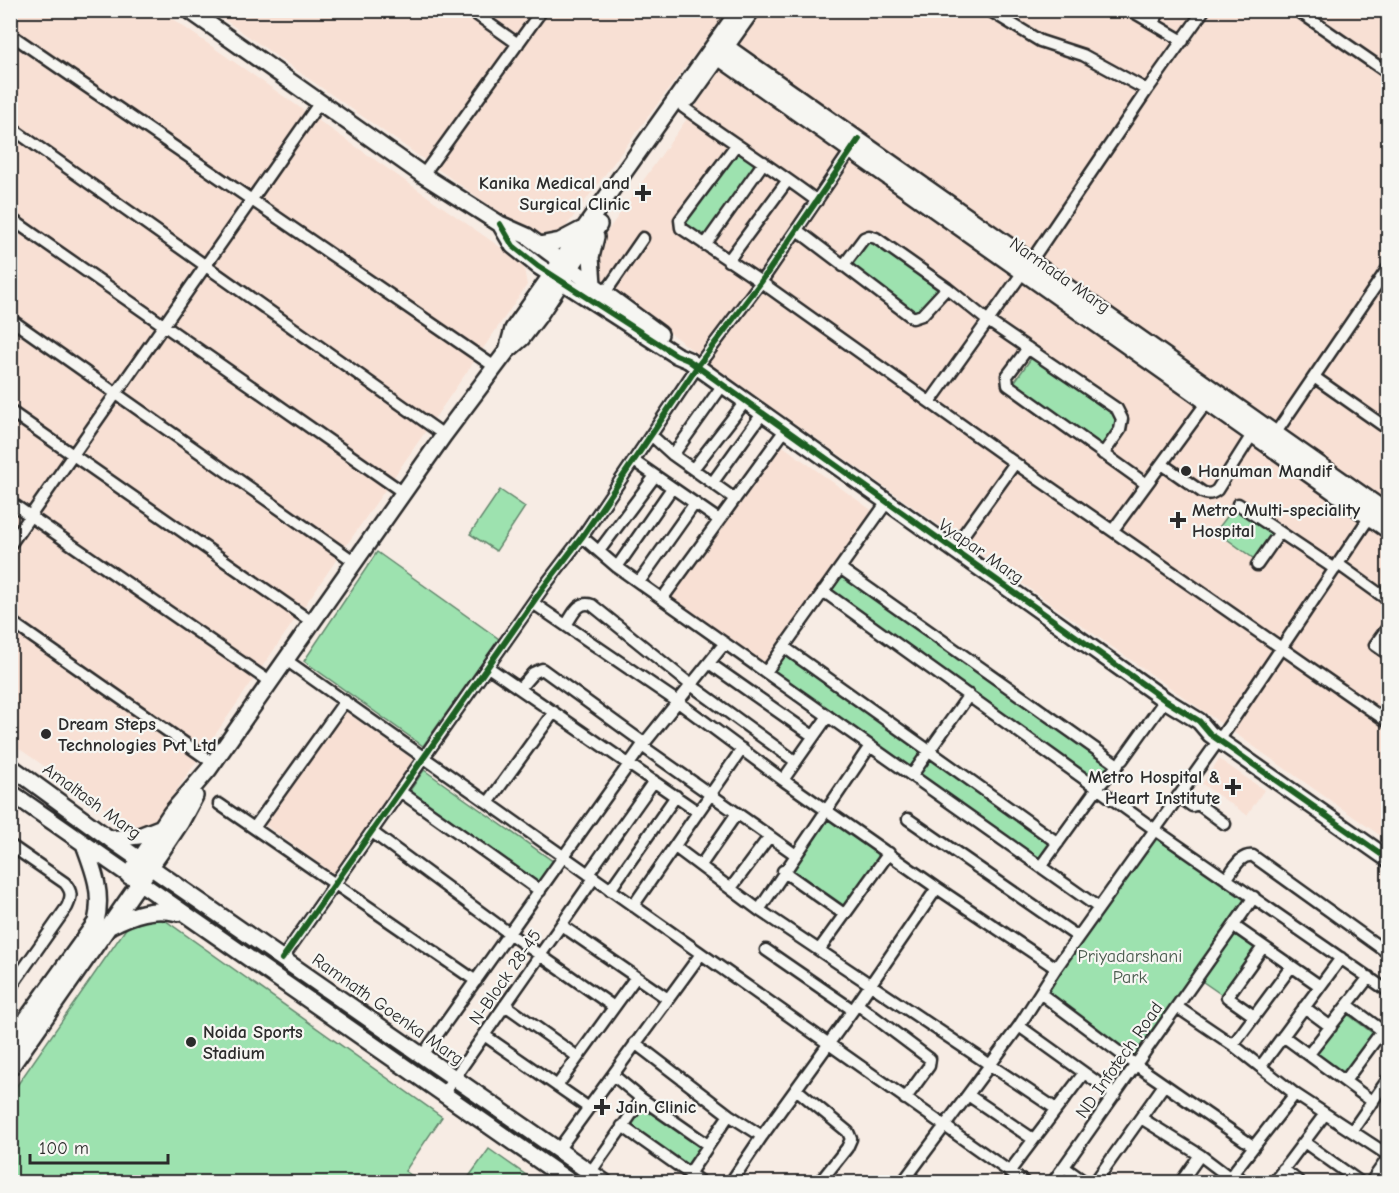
<svg xmlns="http://www.w3.org/2000/svg" width="1399" height="1193" font-family="'Comic Neue',sans-serif">
  <style>
    .built { fill: #f8e0d4 }
    .green { fill: #9de2af; stroke: #64866d; stroke-width: 1.5 }
    .lines { fill: none; stroke-linecap: round; stroke-linejoin: round }
    .street-casing { stroke: #2b2b2b; stroke-width: 15 }
    .secondary-casing { stroke: #2b2b2b; stroke-width: 20 }
    .street { stroke: #f6f6f2; stroke-width: 10 }
    .secondary { stroke: #f6f6f2; stroke-width: 15 }
    .cycleway-casing { stroke: #f6f6f2; stroke-width: 10 }
    .cycleway { stroke: #1b5e20; stroke-width: 6 }
    .poi-dot { fill: #2b2b2b; stroke: #f6f6f2; stroke-width: 2 }
    .labels { text-anchor: middle; stroke-width: 4.5; stroke-linejoin: round; paint-order: stroke }
    .poi-label { font-size: 18px; font-weight: bold; fill: #2b2b2b; stroke: #f6f6f2; text-anchor: start }
    .street-label { font-size: 18px; fill: #2b2b2b; stroke: #f6f6f2 }
    .park-label { font-size: 18px; fill: #48594c; stroke: #f6f6f2 }
  </style>
  <rect width="100%" height="100%" fill="#f7ece4"/>
  <filter id="ink" filterUnits="userSpaceOnUse"><feTurbulence type="fractalNoise" baseFrequency=".0167" numOctaves="2"/><feDisplacementMap in="SourceGraphic" scale="12" xChannelSelector="R" yChannelSelector="G"/><feConvolveMatrix kernelMatrix="1 2 1 2 8 2 1 2 1" color-interpolation-filters="sRGB"/></filter>
  <g filter="url(#ink)">
    <path class="built" d="M11 11H161L523 263 527 285 145 836 11 743Z
      M212 11H727L562 232 536 238Z
      M763 11H1388V841L713 366 596 276 592 253Z
      M780 444 874 512 764 665 670 597Z
      M345 711 414 760 334 874 265 825Z
      M1219 759 1264 790 1247 815 1202 784Z"/>
    <path class="green" d="M735 148 758 164 705 239 683 223Z
      M868 239 937 289 918 316 848 265Z
      M1032 357 1120 419 1101 447 1013 384Z
      M500 490 525 507 496 551 470 534Z
      M1236 505 1277 535 1257 561 1216 531Z
      M377 552 499 639 423 746 304 661Z
      M842 573 1110 763 1097 781 829 592Z
      M785 654 923 750 910 769 772 672Z
      M931 756 1053 844 1040 862 918 775Z
      M424 770 554 862 539 884 409 792Z
      M828 818 880 856 843 908 790 870Z
      M1156 836 1246 899 1132 1061 1044 992Z
      M148 918 166 921 442 1117 405 1171 421 1182H11V1094L125 930 134 921Z
      M1232 933 1258 951 1225 997 1199 979Z
      M1346 1013 1375 1035 1341 1081 1312 1059Z
      M643 1103 703 1146 687 1168 627 1126Z
      M489 1149 536 1182H465Z"/>
    <g class="lines">
      <g class="street-casing">
        <path id="street" d="M470 10 518 44
          M989 10 1040 41 1083 55 1147 90
          M1130 10 1183 41
          M1297 10 1388 73
          M1153 22 1161 10
          M10 34 495 367
          M683 107C727 139 773 168 817 201
          M10 127 444 435
          M736 145 680 220 681 228 761 282 1015 463 1388 722
          M423 175 542 10
          M10 218 404 493
          M797 230 913 318 922 315 947 288
          M705 245 764 162
          M728 261 788 180
          M1031 261 1147 90 1204 10
          M843 266 864 238 869 236 876 238 947 288 988 321 1117 409 1122 419 1120 430 1103 454
          M605 293 643 238
          M10 319 355 562
          M1028 348 1007 376 1008 385 1146 484
          M1314 377 1388 429
          M930 402 1023 272
          M10 411 312 622
          M651 435 673 455 735 499
          M1273 437 1388 268
          M673 455 722 386
          M634 461 719 520
          M1162 464 1202 492C1208 495 1212 494 1217 490L1255 430
          M693 469 745 402
          M713 482 762 414
          M10 502 270 682
          M1238 504 1335 569
          M1113 530 1210 398
          M582 537 617 567 1099 908
          M10 545 320 102
          M953 549 1015 463
          M599 551 655 476
          M1338 564 1388 600
          M1257 565 1280 532
          M617 567 672 488
          M840 568 1118 765 1098 787 1041 866
          M639 582 695 503
          M823 591 1154 829 1388 991
          M662 599 785 430
          M533 603 678 702 783 780 937 888 1056 968
          M10 621 213 763
          M566 625C573 615 578 600 592 605L691 685 795 761
          M1388 627 1375 645 1388 654
          M784 647 1058 843
          M286 660 1024 1182
          M709 663 813 736
          M488 667 698 812
          M766 672 887 502
          M520 688 533 673 542 669 644 743
          M642 746 796 855
          M1122 760 1165 700
          M912 775 969 695
          M783 780 828 716
          M401 792 540 891
          M1178 796 1192 806 1198 804 1225 824
          M488 803 554 712
          M219 804 476 981
          M908 819 1078 937
          M254 828 345 701
          M372 832 510 934 614 1007
          M10 845 65 883C72 892 72 896 67 907L10 988
          M675 847 759 910 1056 1109
          M701 865 737 813
          M783 871 844 914
          M588 874 654 781
          M1227 878C1234 869 1240 854 1253 856L1388 953
          M731 888 769 837
          M610 890 676 796
          M633 906 742 749
          M759 910 870 746
          M561 925 668 999
          M1234 926 1320 986
          M766 950 853 1010
          M819 950 889 853
          M282 959 543 588 582 537 697 367 761 282 853 147
          M1040 993 1136 1065 1253 1146
          M857 1004 930 1059 929 1066 905 1099
          M505 1005 578 1057
          M1348 1005 1388 1035
          M1177 1007 1233 1045 1295 1094 1388 1155
          M1304 1007 1331 1027
          M1254 1016 1227 997 1263 947
          M1019 1026 1115 1095
          M484 1035 589 1108
          M1283 1036 1373 1102
          M635 1043 729 1115 762 1136
          M1233 1045 1291 967
          M1309 1054 1369 977
          M422 1056 642 746 725 643
          M1261 1066 1341 958
          M613 1075 642 1099 708 1145
          M1345 1081 1382 1031
          M557 1086 636 977
          M796 1089 848 1132 851 1139 847 1148 820 1182
          M443 1094 594 878
          M968 1095 1033 1139
          M1141 1118 1200 1155 1229 1177
          M622 1126 701 1182
          M1352 1131 1388 1079
          M1304 1142 1360 1182
          M558 1150 701 954
          M1064 1167 1085 1182
          M1283 1169 1299 1182
          M1009 1172 1084 1073
          M590 1173 642 1099
          M1233 1173 1245 1182
          M689 1174 729 1115
          M731 1182 762 1136 853 1010 937 888
          M903 1182 1019 1026 1056 968 1224 733 1373 512
          M1053 1182 1254 897
          M1095 1182 1164 1085
          M1181 1182 1200 1155
          M1226 1182 1295 1094
          M1274 1182 1325 1114
          M1371 1182 1388 1158"/>
      </g>
      <g class="secondary-casing">
        <path id="secondary" d="M189 10 423 175 500 224 527 236 660 334
          M718 41 1388 513
          M710 51 1388 530
          M689 98 752 10
          M500 224 513 246 538 266 676 355 688 360 1165 700 1199 721 1210 734 1388 859
          M539 245 560 241 581 230
          M593 284 591 257 596 237
          M507 351 513 329 739 10
          M10 766 110 839 604 1182
          M10 792 570 1182
          M110 839 139 836 162 827
          M129 876 171 813 209 769 444 435 507 351 522 338 538 317 599 225
          M112 925C133 914 154 907 178 913
          M10 1042 96 922C103 893 94 871 84 844
          M10 1068 163 849 181 822 195 796"/>
      </g>
      <use href="#street" class="street"/>
      <use href="#secondary" class="secondary"/>
      <g class="cycleway-casing">
        <path id="cycleway" d="M500 224 513 246 538 266 676 355 688 360 1165 700 1199 721 1210 734 1388 859
          M282 959 543 588 582 537 697 367 761 282 859 139"/>
      </g>
      <use href="#cycleway" class="cycleway"/>
    </g>
  </g>
  <g class="poi-dot">
    <path d="M640 184h6v6h6v6h-6v6h-6v-6h-6v-6h6z"/>
    <circle cx="1186" cy="471" r="6"/>
    <path d="M1175 511h6v6h6v6h-6v6h-6v-6h-6v-6h6z"/>
    <circle cx="46" cy="734" r="6"/>
    <path d="M1230 778h6v6h6v6h-6v6h-6v-6h-6v-6h6z"/>
    <circle cx="191" cy="1042" r="6"/>
    <path d="M599 1098h6v6h6v6h-6v6h-6v-6h-6v-6h6z"/>
  </g>
  <g class="labels">
    <g class="poi-label">
      <text x="630" y="189" text-anchor="end">Kanika Medical and<tspan x="630" dy="21">Surgical Clinic</tspan></text>
      <text x="1198" y="477">Hanuman Mandif</text>
      <text x="1192" y="516">Metro Multi-speciality<tspan x="1192" dy="21">Hospital</tspan></text>
      <text x="58" y="730">Dream Steps<tspan x="58" dy="21">Technologies Pvt Ltd</tspan></text>
      <text x="1220" y="783" text-anchor="end">Metro Hospital &amp;<tspan x="1220" dy="21">Heart Institute</tspan></text>
      <text x="203" y="1038">Noida Sports<tspan x="203" dy="21">Stadium</tspan></text>
      <text x="616" y="1113">Jain Clinic</text>
    </g>
    <g class="street-label">
      <text transform="translate(1060 275) rotate(35)" y="6">Narmada Marg</text>
      <text transform="translate(981 551) rotate(35)" y="6">Vyapar Marg</text>
      <text transform="translate(92 801) rotate(36)" y="6">Amaltash Marg</text>
      <text transform="translate(505 977) rotate(-55)" y="6">N-Block 28-45</text>
      <text transform="translate(388 1009) rotate(35)" y="6">Ramnath Goenka Marg</text>
      <text transform="translate(1119 1060) rotate(-55)" y="6">ND Infotech Road</text>
    </g>
    <g class="park-label">
      <text x="1130" y="962">Priyadarshani<tspan x="1130" dy="21">Park</tspan></text>
    </g>
  </g>
  <rect width="1399" height="1193" fill="none" stroke="#f6f6f2" stroke-width="36"/>
  <rect x="18" y="18" width="1363" height="1157" fill="none" stroke="#2b2b2b" stroke-width="2" filter="url(#ink)"/>
  <path d="M30 1154v9h138v-9" fill="none" stroke="#2b2b2b" stroke-width="3"/>
  <text x="39" y="1154" font-size="18" fill="#2b2b2b" stroke="#f6f6f2" stroke-width="4.5" paint-order="stroke">100 m</text>
</svg>
